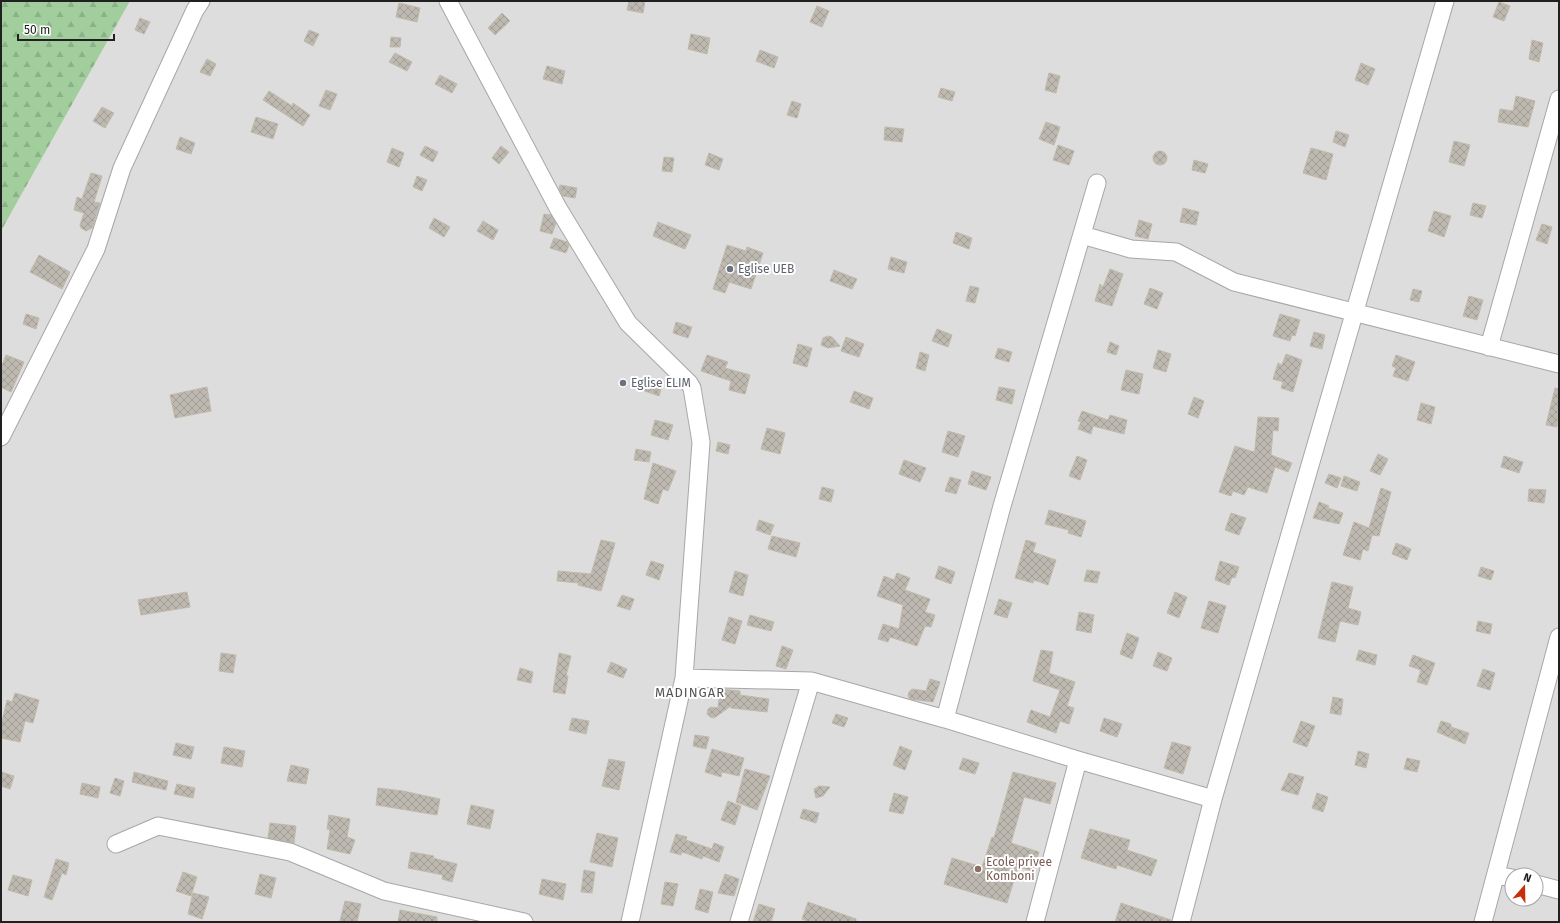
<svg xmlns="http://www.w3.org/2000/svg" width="1560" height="923" font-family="'Fira Sans',sans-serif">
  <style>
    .residential { fill: #dedddd; fill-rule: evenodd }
    .forest { fill: url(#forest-firs) }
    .building { fill: url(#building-cross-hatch); stroke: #c1b9aa }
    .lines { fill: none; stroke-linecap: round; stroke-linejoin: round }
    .minor-casing { stroke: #a7a7a7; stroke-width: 19 }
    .minor { stroke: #fff; stroke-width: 17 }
    .worship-dot { fill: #6b7280; stroke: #fff; stroke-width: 1.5 }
    .education-dot { fill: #8d6e63; stroke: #fff; stroke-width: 1.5 }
    .labels { text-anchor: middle; stroke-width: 4; stroke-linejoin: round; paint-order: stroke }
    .worship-label { font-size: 12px; fill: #5b616d; stroke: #fff; text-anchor: start }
    .education-label { font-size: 12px; fill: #785e54; stroke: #fff; text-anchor: start }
    .neighbourhood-label { font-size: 13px; letter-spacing: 1px; fill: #535353; stroke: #fff }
  </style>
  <defs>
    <pattern id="forest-firs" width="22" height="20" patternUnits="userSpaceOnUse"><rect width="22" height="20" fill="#a2ce9e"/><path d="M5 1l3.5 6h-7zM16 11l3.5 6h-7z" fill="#8bb188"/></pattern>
    <pattern id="building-cross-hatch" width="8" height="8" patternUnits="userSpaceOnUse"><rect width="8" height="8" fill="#bdb8b0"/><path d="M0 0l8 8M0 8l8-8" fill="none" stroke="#a29e97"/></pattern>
  </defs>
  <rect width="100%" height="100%" fill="#f0efe7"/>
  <path class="residential" d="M130 1H1559V922H1V231ZM1512 875H1536V899H1512Z"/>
  <path class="forest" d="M1 1H130L1 231Z"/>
  <path class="building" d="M629 1H645L643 13 627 10Z
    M1499 2 1510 6 1504 21 1493 17Z
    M399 3 420 8 417 22 396 17Z
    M817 6 829 11 822 27 810 22Z
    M502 13 510 21 495 35 488 28Z
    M140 18 150 22 144 34 135 30Z
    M309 30 319 34 313 46 304 41Z
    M691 34 710 38 707 54 688 49Z
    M391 37 401 38 400 47H390Z
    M1532 40 1543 43 1539 62 1529 59Z
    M760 50 778 57 774 68 756 61Z
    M395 53 412 62 407 71 389 62Z
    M207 59 216 64 210 76 200 72Z
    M1361 63 1375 69 1368 85 1355 80Z
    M547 66 565 71 562 84 543 79Z
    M1049 73 1060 76 1056 93 1045 90Z
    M440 75 457 84 452 93 435 84Z
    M941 88 955 92 952 101 938 97Z
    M326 90 337 94 330 110 319 106Z
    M269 91 292 106 293 103 310 115 303 126 263 100Z
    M1516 96 1535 101 1528 127 1498 122 1500 109 1513 111Z
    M792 101 801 104 797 118 787 115Z
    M102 107 114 113 105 128 93 121Z
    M256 117 278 124 273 139 251 132Z
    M1046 122 1060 127 1054 145 1039 139Z
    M885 127 904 129 902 142 884 140Z
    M1336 131 1349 135 1345 147 1333 142Z
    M180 137 195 143 191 154 176 149Z
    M1454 141 1470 145 1464 166 1449 162Z
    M1058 145 1074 151 1069 165 1053 160Z
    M425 146 438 152 433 162 420 155Z
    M501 146 509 152 499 164 492 158Z
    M392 148 404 153 399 167 387 162Z
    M1311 148 1333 154 1326 180 1303 173Z
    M1153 158a7 7 0 1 1 14 0a7 7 0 1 1-14 0Z
    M709 153 723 159 719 170 705 165Z
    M664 157 674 158 672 172 662 171Z
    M1194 160 1208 164 1205 173 1192 170Z
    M91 173 102 176 94 202 100 203 92 228 86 231 81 228 80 225 84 213 74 210 77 197 82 199Z
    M417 176 427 180 422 191 413 187Z
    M560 185 577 188 575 198 563 196 559 189Z
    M1473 203 1486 206 1482 218 1470 215Z
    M1183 208 1199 212 1196 225 1180 222Z
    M1434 211 1451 216 1444 237 1428 231Z
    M544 214 551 215 556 223 552 234 540 231Z
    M434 218 450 227 444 237 429 228Z
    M1139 220 1152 224 1148 239 1135 236Z
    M483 221 498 230 493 240 477 231Z
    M658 222 691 235 685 249 653 236Z
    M1542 224 1552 227 1547 244 1536 240Z
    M956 232 972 238 969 249 953 243Z
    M554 238 567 242 569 245 566 253 550 248Z
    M727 245 746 251 747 247 763 253 751 289 729 282 725 293 713 289Z
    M39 255 70 272 62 289 30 272Z
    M891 257 907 262 904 273 888 269Z
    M1110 269 1123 274 1112 306 1095 301 1100 284 1103 287Z
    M834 270 857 279 852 289 830 281Z
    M970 286 979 288 975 303 966 301Z
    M1150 288 1163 293 1157 309 1144 304Z
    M1413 289 1422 291 1419 302 1410 300Z
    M1469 296 1483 300 1477 320 1463 316Z
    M26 314 39 318 36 329 23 324Z
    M1280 314 1300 320 1295 336 1292 335 1290 341 1273 336Z
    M676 322 692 327 688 338 673 333Z
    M937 329 952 335 948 347 932 341Z
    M1314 332 1325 335 1322 349 1310 346Z
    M828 336 832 337 840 346 828 348 821 345 823 338Z
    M846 337 864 344 859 357 841 351Z
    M1110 342 1119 346 1116 355 1107 352Z
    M798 344 812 348 807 367 793 363Z
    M998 348 1012 352 1009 362 995 358Z
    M1158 350 1171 354 1166 372 1153 368Z
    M920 352 929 355 925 371 916 368Z
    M1286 354 1302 360 1293 392 1281 388 1283 382 1273 379 1278 363 1282 365Z
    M6 355 24 362 11 392 1 387V368Z
    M707 355 728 362 725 368 750 375 745 394 729 390 731 381 701 371Z
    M1396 355 1415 362 1408 381 1393 376 1396 368 1392 366Z
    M1126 370 1143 374 1139 394 1121 390Z
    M645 381 662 386 659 396 642 390Z
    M207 387 211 411 175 418 170 395Z
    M999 387 1015 390 1012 404 996 400Z
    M1555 388 1559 389 1557 427 1546 425Z
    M854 391 873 398 869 409 850 402Z
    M1194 397 1204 401 1198 418 1188 414Z
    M1421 403 1435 407 1431 424 1417 420Z
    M1082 411 1108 420 1110 415 1127 420 1124 434 1093 426 1091 434 1078 429 1081 422 1078 421Z
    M1258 417 1279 418 1278 431 1273 430 1271 455 1292 463 1288 472 1275 467 1267 493 1248 487 1244 495 1233 491 1231 496 1219 492 1235 446 1254 452 1255 449Z
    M655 420 673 425 668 440 651 435Z
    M767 428 785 433 780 454 761 449Z
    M948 431 965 436 958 457 942 452Z
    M718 442 730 445 728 454 716 451Z
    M636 449 651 452 649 462 634 460Z
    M1378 454 1388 459 1380 475 1370 471Z
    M1077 456 1087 460 1080 480 1069 476Z
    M1504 456 1523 462 1519 473 1501 467Z
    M904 460 926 468 920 482 899 474Z
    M653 463 676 471 668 491 663 489 658 504 644 499Z
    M972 471 991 477 986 490 968 484Z
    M1329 474 1341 478 1337 488 1325 483Z
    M1344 476 1360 482 1357 491 1341 486Z
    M950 477 961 480 956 494 945 491Z
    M822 487 834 490 831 502 819 499Z
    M1381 488 1391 492 1379 536 1372 535 1368 551 1363 549 1360 560 1343 555 1354 522 1369 528Z
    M1529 489 1546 490 1544 503 1528 501Z
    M1319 502 1329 506 1328 508 1343 513 1339 524 1313 518Z
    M1049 510 1086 521 1081 537 1068 533 1069 530 1045 524Z
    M1231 513 1246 518 1239 535 1225 530Z
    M759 520 774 525 770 535 756 530Z
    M772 536 800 543 796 557 768 549Z
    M601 540 615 543 601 591 578 585 579 583 557 581 558 571 591 574Z
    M1026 540 1036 543 1033 552 1056 560 1048 585 1034 580 1033 583 1015 578Z
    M1396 543 1411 549 1407 560 1392 554Z
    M651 561 664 565 659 580 646 575Z
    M1220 561 1239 567 1235 578 1232 577 1229 585 1215 580Z
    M939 566 955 572 951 584 935 578Z
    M1481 567 1494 571 1491 580 1478 576Z
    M1087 570 1100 572 1097 583 1084 581Z
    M735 571 748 575 743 596 729 592Z
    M897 573 910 578 905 590 930 599 925 612 935 615 931 627 925 626 917 646 890 637 888 642 878 639 883 624 899 629 903 605 877 596 884 576 894 580Z
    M1332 582 1353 587 1348 608 1361 612 1358 625 1340 621 1335 642 1318 638Z
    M187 592 190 607 141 615 138 600Z
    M1175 592 1187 597 1179 618 1167 613Z
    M622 595 634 599 630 610 617 606Z
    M999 599 1012 603 1007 618 994 614Z
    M1209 601 1226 606 1218 633 1201 628Z
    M1079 612 1094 615 1091 633 1076 630Z
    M750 615 774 622 771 631 747 625Z
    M729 617 742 621 735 644 722 640Z
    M1478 621 1492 624 1490 634 1476 631Z
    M1127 633 1139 638 1132 659 1120 654Z
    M782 646 793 650 786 669 776 666Z
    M1041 650 1053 652 1049 673 1075 682 1067 706 1074 708 1069 724 1060 721 1056 733 1027 722 1031 710 1050 717 1060 690 1033 681Z
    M1359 650 1377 655 1375 665 1356 660Z
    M1158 652 1172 658 1167 671 1153 666Z
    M221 653 236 655 233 673 219 671Z
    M559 653 571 656 566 676H568L565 694 553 692Z
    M1413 655 1435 663 1427 685 1417 682 1421 670 1409 666Z
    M611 662 627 669 623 678 607 672Z
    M520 668 533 672 531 683 517 680Z
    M1483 669 1495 673 1490 690 1477 686Z
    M930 679 940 682 933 702 910 699 908 696 909 692 912 689 926 691Z
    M720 689 740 691V695L769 699 767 712 731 708V706L714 718 710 717 707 714 708 709 711 707 718 708Z
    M15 693 39 700 33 723 25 721 20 742 1 738V726L7 700 12 702Z
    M1333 697 1343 699 1341 715 1330 713Z
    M836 714 848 718 844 727 832 723Z
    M572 718 589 721 586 734 569 730Z
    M1104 718 1122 724 1117 737 1100 731Z
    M1301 721 1315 726 1307 747 1293 742Z
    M1441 721 1451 724V727L1469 733 1465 744 1437 732Z
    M695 735 709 737 706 749 693 746Z
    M1172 742 1191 747 1183 774 1164 768Z
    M176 743 194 747 191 759 173 755Z
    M900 746 912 751 905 770 893 765Z
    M224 747 245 751 242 767 221 763Z
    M712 749 744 758 739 776 722 772 721 777 705 772Z
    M1358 751 1369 754 1366 768 1355 765Z
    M963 758 979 763 975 774 959 769Z
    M1407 758 1420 761 1417 772 1404 769Z
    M609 759 625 762 619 790 602 786Z
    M291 765 309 769 306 784 287 781Z
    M745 769 770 776 757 810 736 802Z
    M1 772 14 776 10 789 1 786Z
    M134 772 168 781 166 790 132 782Z
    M1013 772 1056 783 1050 804 1024 797 1011 843 1039 852 1033 871 1018 867 1007 903 944 884 952 858 982 867 992 837 994 838Z
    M1289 773 1304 777 1298 795 1281 790Z
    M115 778 124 781 120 796 110 793Z
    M82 783 100 787 98 798 80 794Z
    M177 784 195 788 193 798 174 794Z
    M819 786 830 787 823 796 816 798 814 789Z
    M378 788 403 791 440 799 437 815 376 805Z
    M894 793 908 797 903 814 889 811Z
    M1317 793 1328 797 1323 812 1312 808Z
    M728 801 741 806 735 825 721 820Z
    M471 805 494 810 490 829 467 824Z
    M803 809 819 813 816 823 800 818Z
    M329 815 350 819 347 837 355 840 350 854 327 849 330 830 327 829Z
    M270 823 296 826 294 843 268 838Z
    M1090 829 1130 840 1127 850 1157 860 1151 876 1117 865 1116 869 1081 858Z
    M597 833 618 838 612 867 590 862Z
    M676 834 687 837 686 840 712 849 714 843 724 847 719 862 703 856 702 859 682 852 681 855 670 852Z
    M411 852 434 856 433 858 457 864 452 882 442 879 443 875 408 868Z
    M56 859 69 863 66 875 62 873 52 900 44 897Z
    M584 870 595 872 592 893 581 892Z
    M183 872 197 877 191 896 176 891Z
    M260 874 276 878 271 898 255 894Z
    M725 874 739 879 734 896 718 893Z
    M13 875 32 880 28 896 8 890Z
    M542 879 566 884 563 900 539 894Z
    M665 882 678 884 673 906 661 904Z
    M700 889 713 892 708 913 695 909Z
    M193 893 209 897 202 919 188 914Z
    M345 901 361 904 357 922 340 921Z
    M808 902 856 919V922H810L802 919Z
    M1121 903 1171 920 1170 922H1115Z
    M759 904 775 909 771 922H753Z
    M400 910 437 917V922H398Z"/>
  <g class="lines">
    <g class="minor-casing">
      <path id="minor" d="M448 1 558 208 628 323 689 383 692 388 701 442 684 678 630 922
        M1082 235 1131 249 1176 252 1234 282 1559 364
        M1489 347 1559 99
        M1 437 96 249 122 168 195 10 201 1
        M684 678 811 681 945 719 1078 760 1213 799
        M945 719 1002 506 1097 183
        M116 844 158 826 290 852 384 891 524 922
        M1496 875 1512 878
        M1536 884 1559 890
        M739 922 811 681
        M1035 922 1078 760
        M1181 922 1213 799 1445 1
        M1483 922 1559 637"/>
    </g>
    <use href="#minor" class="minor"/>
  </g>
  <g class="worship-dot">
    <circle cx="730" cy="269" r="4"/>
    <circle cx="623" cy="383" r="4"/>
  </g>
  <circle class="education-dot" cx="978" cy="869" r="4"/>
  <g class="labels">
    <g class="worship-label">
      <text x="738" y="273">Eglise UEB</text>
      <text x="631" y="387">Eglise ELIM</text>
    </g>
    <g class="education-label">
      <text x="986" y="866">Ecole privee<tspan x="986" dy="14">Komboni</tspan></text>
    </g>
    <g class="neighbourhood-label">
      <text x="690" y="697">MADINGAR</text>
    </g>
  </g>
  <rect width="1560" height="923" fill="none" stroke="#202020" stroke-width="4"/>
  <g transform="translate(1524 887) rotate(20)"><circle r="19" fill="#ffffff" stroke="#a6a6a6"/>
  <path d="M0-3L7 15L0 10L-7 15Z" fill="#c72e09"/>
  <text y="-6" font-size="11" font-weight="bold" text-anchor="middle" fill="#202020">N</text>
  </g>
  <path d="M18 34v6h96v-6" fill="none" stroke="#202020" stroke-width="2"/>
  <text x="24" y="34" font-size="12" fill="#202020" stroke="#ffffff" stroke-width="3" paint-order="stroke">50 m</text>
</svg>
